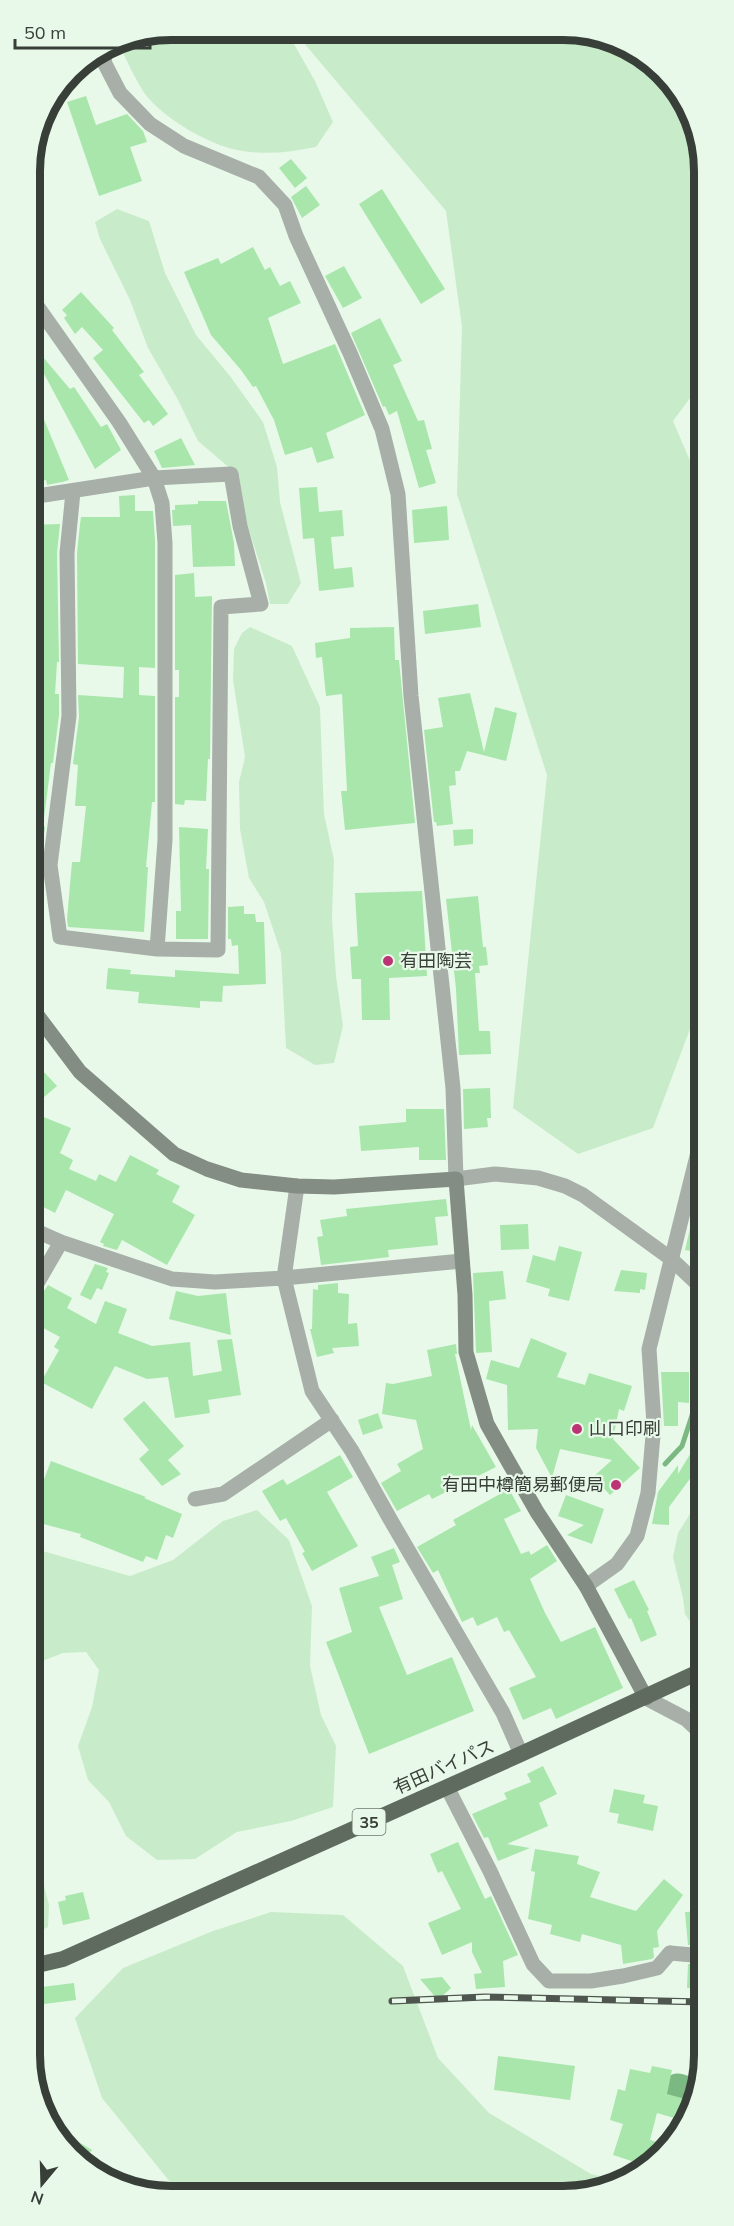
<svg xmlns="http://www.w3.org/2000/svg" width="734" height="2226" font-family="Mulish,'Noto Sans JP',sans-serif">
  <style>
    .green { fill: #c8ecc9 }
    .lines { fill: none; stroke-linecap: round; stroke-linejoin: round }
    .stream { stroke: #7cb881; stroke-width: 5 }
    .river { stroke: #7cb881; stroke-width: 33 }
    .building { fill: #a8e6ac }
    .minor { stroke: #a7afa8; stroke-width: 15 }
    .tertiary { stroke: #a7afa8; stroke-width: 15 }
    .secondary { stroke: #838d83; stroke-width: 15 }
    .trunk { stroke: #5e6b5e; stroke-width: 16 }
    .rail-casing { stroke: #4e564f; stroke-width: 7 }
    .rail { stroke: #e8f9e9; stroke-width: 4.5; stroke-dasharray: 14; stroke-linecap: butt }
    .poi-dot { fill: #bb3473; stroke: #e8f9e9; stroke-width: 2 }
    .labels { text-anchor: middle; stroke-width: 4.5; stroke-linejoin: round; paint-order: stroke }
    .shield { fill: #e8f9e9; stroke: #6d776e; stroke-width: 1.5 }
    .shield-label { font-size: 16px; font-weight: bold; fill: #383f39 }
    .poi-label { font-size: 18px; fill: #383f39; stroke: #e8f9e9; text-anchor: start }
    .street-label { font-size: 18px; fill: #383f39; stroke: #e8f9e9 }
    .rim { fill: none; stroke: #383f39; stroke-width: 8 }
  </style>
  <rect width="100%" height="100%" fill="#e8f9e9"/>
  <path class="green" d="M171 30 259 31 294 44 315 81 333 122 316 147C291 152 268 155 243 151 212 147 164 119 145 94 137 82 123 54 118 41Z
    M289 31 591 33 663 72 701 144 702 382 673 421 702 489V997L653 1128 578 1154 513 1108 547 775 457 494 462 327 446 211 298 36Z
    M117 209 149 221 165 273 196 335 230 376 263 422 277 467 280 502 301 583 288 604H270L266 583 248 527 232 470 198 441 178 400 148 348 130 300 100 239 95 222Z
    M250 627 292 646 320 707 324 814 334 860 332 918 336 976 343 1026 334 1063 315 1065 286 1048 281 953 264 902 249 878 240 829 239 782 245 757 233 680 234 649 242 633Z
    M703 1493V1633L695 1629 685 1614 683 1598 673 1557 678 1533Z
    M257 1510 289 1540 312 1606 310 1666 321 1715 336 1746 333 1807 291 1821 237 1832 195 1859 157 1860 126 1836 109 1802 88 1780 78 1746 92 1707 99 1670 86 1652 63 1653 32 1665V1548L130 1576 173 1560 223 1521Z
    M32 1840 49 1905 48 1927 40 1931 32 1925Z
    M271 1912 343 1915 403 1966 438 2058 489 2113 591 2174 623 2181 590 2193H179L102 2098 75 2018 123 1968 213 1931Z"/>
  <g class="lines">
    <path class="stream" d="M665 1464 682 1446 697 1400 703 1393"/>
    <path class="river" d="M678 2090 691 2094"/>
  </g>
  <path class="building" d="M86 96 96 125 127 114 143 131 147 142 130 147 142 181 99 196 67 102Z
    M291 159 307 178 295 188 279 168Z
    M306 186 320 205 302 218 291 197Z
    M382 189 445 289 421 304 359 204Z
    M253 247 265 270 270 267 280 286 290 281 301 303 268 318 283 364 335 344 365 415 326 433 334 458 317 463 312 447 285 455 274 420 256 386 253 387 241 370 211 335 184 272 218 258 221 264Z
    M344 266 362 298 343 308 325 276Z
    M81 292 114 328 112 330 144 372 139 375 168 414 153 426 149 420 144 423 93 358 103 350 82 327 75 334 64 318 67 315 62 310Z
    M380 318 402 361 393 365 418 421 424 420 432 449 426 450 436 483 419 488 397 411 389 415 385 406 383 407 351 333Z
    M31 343 70 389 74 387 101 427 107 424 121 450 95 469 42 370 31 375Z
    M31 388 69 480 62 482 47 485 46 480 31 483V467L40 466 38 461 42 460 31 444Z
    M181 438 195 465 162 468 154 451Z
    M317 487 319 512 342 510 344 536 331 537 334 569 352 567 354 587 319 591 314 538 303 539 299 488Z
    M135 495V511H153L155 540V668L139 667V695L155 696V802H152L146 867H148L144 932 68 927 67 919 72 862H80L86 806H75L78 765 73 764 79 717 78 695 123 698 124 667 78 664 77 553 80 524 81 517H120L119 496Z
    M198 501H226L234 543 235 566 193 567 191 525 173 526 172 510H175V505L198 504Z
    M447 506 449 540 414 543 412 510Z
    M60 524 57 553 59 662H57L55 694H59V715L53 763H51L43 826 45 827 40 864 42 878H31V525Z
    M194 573 195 597 212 596 210 759H208L206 801 185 800 184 805 175 804V697H179V670H175V575Z
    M478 604 481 627 425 634 423 611Z
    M394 627 395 660H399L415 823 345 830 341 791H347L342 694 326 696 322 657 316 658 315 643 350 638V628Z
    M470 693 484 752 495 707 517 713 510 745 506 761 467 751 460 771H455L456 785 449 786 453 824 437 826 436 822H434L424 730 443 727 438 698Z
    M179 827 208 829 206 869H209L208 939H176V911H181Z
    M473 829V844L454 846 453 830Z
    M422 891 427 976 389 978 390 1020H362L361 979H352L350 947 358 946 355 893Z
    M478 896 483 947H486L488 965 479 966 480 973H475L479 1031H490L491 1054 459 1055 456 989 446 899Z
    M244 906V914H255L256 922H264L266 984 223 986 222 1002 200 1001V1008L138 1003 139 992 106 989 108 968 131 970 130 974 175 977V970L239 974 238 945 232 946 231 939H228V907Z
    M31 1058 57 1086 31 1108Z
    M490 1088 491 1118H487L488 1127 464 1129 463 1089Z
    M406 1109H444L446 1160H419V1147L361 1151 359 1126 406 1122Z
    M31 1112 71 1128 60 1153 73 1160 69 1169 96 1181 99 1174 116 1182 130 1155 159 1170 156 1174 180 1186 172 1202 195 1215 167 1265 122 1240 117 1250 103 1246 104 1244 100 1242 114 1214 66 1190 55 1213 32 1201Z
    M699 1190H703V1253L685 1250Z
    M446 1199 448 1216 435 1217 438 1245 388 1250 389 1257 321 1265 317 1237 323 1236 320 1220 347 1216 346 1209Z
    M528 1224 529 1249 501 1250 500 1225Z
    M559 1246 582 1252 569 1301 548 1296 550 1289 526 1282 533 1255 555 1261Z
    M95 1264 108 1268 106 1272 109 1273 102 1290 97 1288 91 1300 80 1295Z
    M621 1270 647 1273 645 1290 640 1289V1293L614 1291Z
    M503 1271 506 1299 489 1301 492 1352 476 1353 473 1273Z
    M338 1283V1293L349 1294 348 1324 357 1323 359 1346 332 1348 334 1353 317 1357 310 1329H312L313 1289 318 1290V1285Z
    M48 1285 72 1298 67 1308 96 1324 105 1301 127 1309 118 1333 152 1346 190 1342 193 1376 222 1371 217 1340 232 1339 241 1395 208 1400 210 1413 175 1418 168 1377 147 1379 115 1366 92 1409 41 1382 59 1350 54 1347 60 1337 32 1322V1302L40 1297Z
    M176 1291 198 1296 226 1293 231 1335 169 1319Z
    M531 1338 567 1353 557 1377 585 1385 589 1373 632 1386 624 1411 619 1409 613 1439 640 1468 610 1495 593 1477 612 1460 560 1449 552 1478 536 1448 538 1429 508 1430 507 1385 486 1379 491 1360 519 1368Z
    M456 1344 457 1354H455L471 1430 472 1425 496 1467 432 1499 429 1494 397 1511 381 1483 401 1471 397 1464 423 1449 416 1420 382 1414 386 1383 393 1384 432 1376 427 1350Z
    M661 1372H689V1403L678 1402V1426H664Z
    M144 1401 184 1446 168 1460 181 1474 162 1486 139 1459 149 1450 123 1419Z
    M378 1413 383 1428 363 1435 358 1420Z
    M703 1433V1477L695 1472 669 1507V1525L652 1524 658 1492 678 1465V1474Z
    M340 1455 353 1477 327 1492 358 1546 312 1571 302 1553 305 1552 286 1518 280 1521 262 1491 283 1479 287 1485Z
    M51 1461 146 1497 144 1498 182 1514 173 1538 166 1535 157 1560 146 1556 143 1562 80 1537 81 1534 32 1521V1497L37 1498Z
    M509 1489 521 1511 504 1519 521 1554 529 1551 531 1555 547 1545 557 1561 530 1579 545 1613 561 1642 595 1627 623 1688 556 1719 551 1708 523 1720 509 1688 536 1677 509 1630 504 1632 497 1617 477 1626 473 1617 462 1622 438 1570 433 1573 417 1547 456 1525 453 1520Z
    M566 1495 604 1509 592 1544 567 1535 584 1525 558 1516Z
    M394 1548 400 1562 392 1565 403 1599 379 1607 407 1675 452 1657 474 1711 369 1754 326 1642 352 1632 339 1588 379 1576 371 1557Z
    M634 1580 649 1610 647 1611 657 1635 641 1642 631 1618 629 1619 614 1589Z
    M543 1766 557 1794 539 1803 548 1826 507 1844 530 1848 498 1861 488 1837 484 1838 472 1814 507 1799 504 1793 531 1782 527 1774Z
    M614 1789 645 1795 643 1803 658 1806 653 1831 617 1823 619 1814 609 1812Z
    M458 1842 485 1899 491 1896 518 1955 503 1961 505 1987 476 1989 474 1974 482 1973 472 1952V1942L442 1955 428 1923 461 1909 442 1871 438 1873 430 1854Z
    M535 1849 579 1856 577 1864 600 1872 590 1897 636 1911 664 1879 683 1895 657 1931 659 1947 653 1948 654 1957 652 1959 623 1964 621 1945 582 1934 580 1942 550 1934 552 1925 528 1919 535 1872 531 1871Z
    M83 1892 90 1919 63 1925 58 1902 66 1900 65 1896Z
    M704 1911V1946L688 1945 685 1912Z
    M688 1964 704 1966V1989L687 1988Z
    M442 1977 451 1988 438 2000 420 1979Z
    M74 1983 76 2000 44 2004 42 1987Z
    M498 2056 575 2066 570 2100 494 2090Z
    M652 2066 672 2070 667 2094 689 2100 681 2120 657 2113 650 2140 661 2143 657 2158 647 2166 613 2155 623 2124 610 2120 618 2089 625 2091 630 2069 650 2073Z
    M57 2129 92 2150 84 2161 71 2154Z"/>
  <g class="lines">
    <path class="minor" d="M103 50 105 64 120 93 150 124 184 146 259 177 285 205 296 236 350 353 382 429 398 494 411 696 453 1088 456 1179
      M30 296 119 422 154 478 162 503 165 543V840L157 949 60 937 50 865 69 716 67 553 73 492
      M31 497 154 478 231 474 240 526 261 604 221 607 218 950 157 949
      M297 1186 284 1278 312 1391 352 1451 390 1519 503 1713 521 1754
      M32 1229 61 1242 172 1279 215 1282 284 1278 462 1261
      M32 1292 61 1242
      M195 1499 223 1494 332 1420
      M586 1586 617 1564 637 1536 648 1493 654 1424 649 1349 703 1132
      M646 1698 686 1719 703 1735
      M447 1787 490 1871 533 1964 549 1981H591L623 1976 657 1968 670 1953"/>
    <path class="tertiary" d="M456 1179 495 1174 538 1178 565 1186 583 1195 670 1258 703 1289
      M670 1953 704 1956"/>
    <path class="secondary" d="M31 1007 80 1072 174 1154 207 1169 241 1180 297 1186 334 1187 456 1179 465 1295 466 1352 487 1424 537 1512 586 1586 646 1698"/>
    <path class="trunk" d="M33 1966 63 1959 521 1754 703 1670"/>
    <g class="rail-casing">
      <path id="rail" d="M392 2001 485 1997 704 2002"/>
    </g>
    <use href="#rail" class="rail"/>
  </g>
  <g class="poi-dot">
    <circle cx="388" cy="961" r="6"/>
    <circle cx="577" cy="1429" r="6"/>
    <circle cx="616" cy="1485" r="6"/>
  </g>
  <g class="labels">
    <rect class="shield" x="352.5" y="1809" width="33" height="26" rx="4.5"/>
    <g class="shield-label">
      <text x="369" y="1828">35</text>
    </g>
    <g class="poi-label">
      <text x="400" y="967">有田陶芸</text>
      <text x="589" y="1435">山口印刷</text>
      <text x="604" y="1491" text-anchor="end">有田中樽簡易郵便局</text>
    </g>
    <g class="street-label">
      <text transform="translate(444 1767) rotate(-24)" y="6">有田バイパス</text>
    </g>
  </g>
  <path d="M0 0H734V2226H0ZM171 40H563A131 131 0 0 1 694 171V2055A131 131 0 0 1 563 2186H171A131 131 0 0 1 40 2055V171A131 131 0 0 1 171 40Z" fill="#e8f9e9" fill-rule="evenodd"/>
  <path class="rim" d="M171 40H563A131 131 0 0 1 694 171V2055A131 131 0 0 1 563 2186H171A131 131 0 0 1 40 2055V171A131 131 0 0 1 171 40Z"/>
  <g transform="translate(42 2184) rotate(199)" stroke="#e8f9e9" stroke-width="4.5" paint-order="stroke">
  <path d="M0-4.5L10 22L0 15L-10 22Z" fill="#383f39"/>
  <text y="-9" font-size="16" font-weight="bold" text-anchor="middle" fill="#383f39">N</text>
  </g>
  <path d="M15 39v9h135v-9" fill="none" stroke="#383f39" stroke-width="3"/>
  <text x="24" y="39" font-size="18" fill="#383f39" stroke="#e8f9e9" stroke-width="4.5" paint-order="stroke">50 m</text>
</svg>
